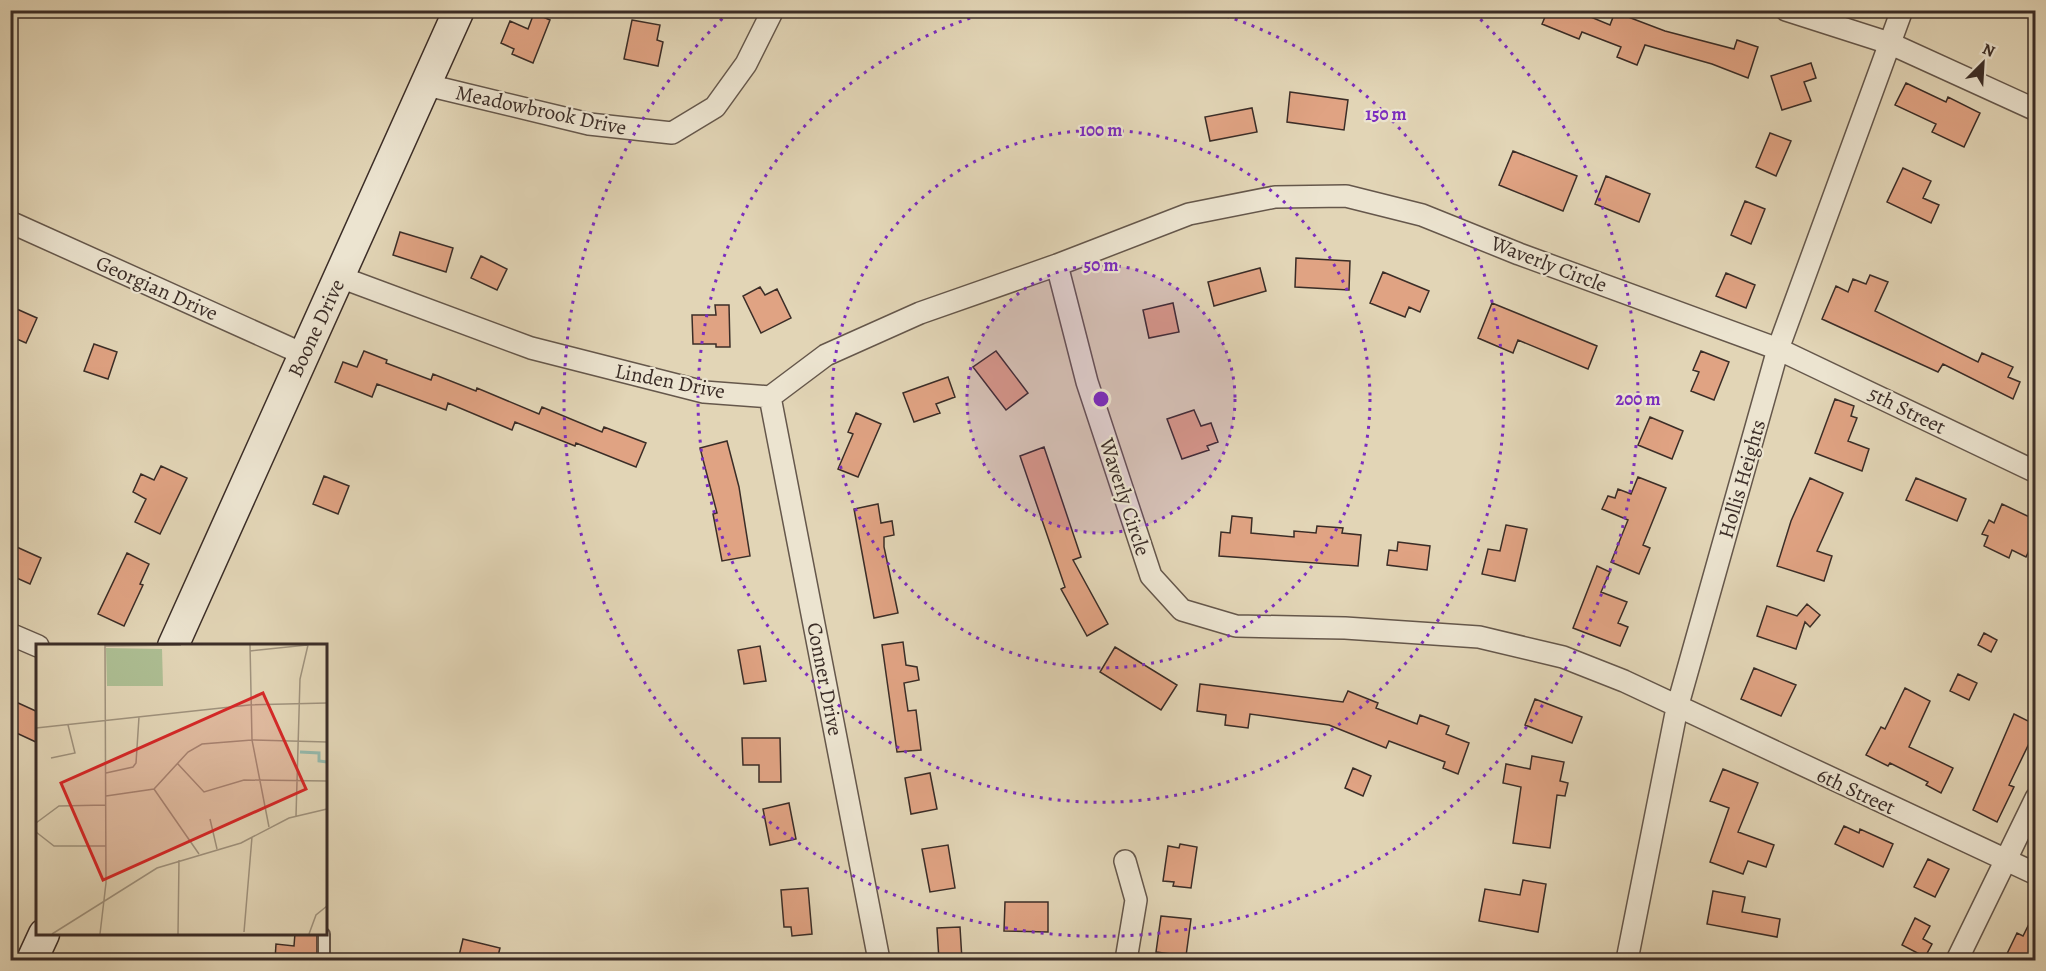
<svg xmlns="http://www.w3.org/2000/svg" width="2046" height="971" font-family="Alegreya,serif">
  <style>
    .building { fill: #e0a383; stroke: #3b2d27; stroke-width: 1.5 }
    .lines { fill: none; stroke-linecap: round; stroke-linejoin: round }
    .lane-casing { stroke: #65574b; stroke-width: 14 }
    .street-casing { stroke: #65574b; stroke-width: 24 }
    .secondary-casing { stroke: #3b2d27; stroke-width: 33 }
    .lane { stroke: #ece4d0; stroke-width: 10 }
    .street { stroke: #ece4d0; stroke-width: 21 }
    .secondary { stroke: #ece4d0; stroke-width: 30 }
    .ring { fill: none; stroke: #7b2cbf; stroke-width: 3; stroke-dasharray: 3 6 }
    .labels { text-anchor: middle; stroke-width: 4.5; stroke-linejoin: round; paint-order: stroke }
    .street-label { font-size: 21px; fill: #3b2d27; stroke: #ece4d0 }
    .inset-river { fill: none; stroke: #95b9ac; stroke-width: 3 }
    .inset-road { fill: none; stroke: #9f927d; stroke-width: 1.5 }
    .view { fill: #d62828; fill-opacity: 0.15; stroke: #d62828; stroke-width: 3 }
    .inset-edge { fill: none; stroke: #3b2d27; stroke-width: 3 }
    .centre { fill: #7b2cbf; stroke: #ece4d0; stroke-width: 3 }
    .ring-label { font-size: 18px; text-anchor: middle; font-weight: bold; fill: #7b2cbf; stroke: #ece4d0; stroke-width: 4.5; stroke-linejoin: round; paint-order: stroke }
  </style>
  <rect width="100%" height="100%" fill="#e2d5b6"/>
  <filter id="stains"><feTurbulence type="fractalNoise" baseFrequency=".00333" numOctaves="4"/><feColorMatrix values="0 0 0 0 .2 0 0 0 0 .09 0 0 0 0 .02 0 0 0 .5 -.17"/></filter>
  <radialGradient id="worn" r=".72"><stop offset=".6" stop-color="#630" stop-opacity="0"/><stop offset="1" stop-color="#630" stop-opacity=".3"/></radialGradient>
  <path class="building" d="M1548 10H1574L1610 25 1615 12 1665 31 1734 49 1737 40 1758 47 1748 78 1712 64 1645 45 1637 65 1617 57 1621 47 1582 32 1579 39 1542 24Z
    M534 13 550 20 533 63 512 54 514 49 501 43 510 21 528 29Z
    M632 20 660 25 657 40 663 42 658 66 624 59Z
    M1811 63 1816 78 1804 82 1811 101 1782 110 1771 76Z
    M1906 83 1946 102 1948 97 1980 113 1964 147 1932 132 1936 124 1895 105Z
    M1290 92 1348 100 1344 130 1287 122Z
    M1252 108 1257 132 1210 141 1205 117Z
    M1770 133 1791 141 1776 176 1756 167Z
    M1513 151 1577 176 1563 211 1499 185Z
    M1903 168 1931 181 1923 198 1939 205 1931 223 1887 202Z
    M1606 176 1650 194 1639 222 1595 204Z
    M1745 201 1765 209 1751 244 1731 235Z
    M400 232 453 248 446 272 393 255Z
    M481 256 507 269 497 290 471 278Z
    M1296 258 1350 261 1349 290 1295 287Z
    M1260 268 1266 291 1214 306 1208 282Z
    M1383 272 1429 291 1420 312 1409 307 1405 317 1370 303Z
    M1726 273 1755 285 1746 308 1716 296Z
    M1870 275 1888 282 1875 311 1978 362 1982 353 2013 367 2008 377 2020 382 2013 399 1943 364 1938 372 1822 319 1836 286 1848 292 1853 279 1866 284Z
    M760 287 765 295 777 289 791 318 761 333 743 296Z
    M1173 303 1179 332 1149 338 1143 310Z
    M1492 303 1597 346 1588 369 1518 340 1513 353 1478 338Z
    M715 305H729L730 347H716V344H693L692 315H716Z
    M10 306 37 318 26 343 10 336Z
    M94 344 117 352 108 379 84 371Z
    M364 351 387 360 386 363 431 380 433 374 476 391 477 388 539 414 542 407 602 432 604 427 646 443 636 467 576 443 575 446 515 422 512 430 448 403 446 410 377 384 372 397 335 382 343 362 357 367Z
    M996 351 1028 393 1006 410 973 367Z
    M1701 351 1729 362 1714 400 1691 391 1699 372 1693 370Z
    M948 377 955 397 936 404 940 413 914 422 903 393Z
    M1835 399 1854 406 1851 416 1857 418 1848 441 1869 449 1862 471 1815 453Z
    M1194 410 1201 426 1211 423 1218 442 1207 446 1209 450 1182 459 1167 419Z
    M856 413 881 424 858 477 838 469 853 434 848 432Z
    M1650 417 1683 431 1672 459 1638 445Z
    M727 441 739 487 750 556 722 561 713 514 717 513 700 448Z
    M1044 447 1081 557 1073 560 1108 624 1087 636 1061 589 1065 587 1020 456Z
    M161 466 187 478 160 534 135 522 146 499 133 492 141 474 154 480Z
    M324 476 349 486 338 514 313 504Z
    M1638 477 1666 488 1643 545 1650 548 1639 574 1611 562 1628 520 1602 509 1608 496 1615 498 1618 489 1631 494Z
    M1810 478 1843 493 1817 551 1832 556 1824 581 1777 566 1791 521Z
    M1916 478 1966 499 1957 521 1906 500Z
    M878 504 881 523 892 521 894 535 884 537V547L898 613 874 618 854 509Z
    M2002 504 2036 520V536L2026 557 2012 550 2009 558 1984 546 1988 536 1982 534 1989 520 1994 523Z
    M1232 516 1252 518 1251 533 1294 537V531L1316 533 1317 526 1343 528 1342 533 1361 535 1358 566 1219 556 1221 532 1230 533Z
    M1506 525 1527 529 1515 581 1482 574 1488 549 1500 551Z
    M1398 542 1430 546 1427 570 1387 565 1389 550 1397 551Z
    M10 544 41 558 30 584 10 575Z
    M127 553 149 564 140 584 143 585 124 626 98 614Z
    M1597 566 1610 572 1601 592 1627 602 1618 623 1628 627 1620 646 1573 628Z
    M1807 604 1820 615 1810 627 1805 622 1796 649 1757 636 1767 606 1797 616Z
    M1984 633 1997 640 1991 652 1978 645Z
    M903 642 906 665 917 667 919 680 904 683 908 711 916 710 921 750 897 752 882 645Z
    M760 646 766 681 744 684 738 650Z
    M1115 647 1177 685 1161 710 1100 672Z
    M1754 668 1796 685 1781 716 1741 699Z
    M1958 674 1977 683 1969 700 1950 691Z
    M1200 684 1343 702 1348 691 1378 703 1376 708 1417 724 1420 715 1449 726 1446 734 1469 743 1458 774 1443 768 1445 762 1389 741 1386 748 1329 725 1250 714 1248 728 1225 725 1226 715 1197 711Z
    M1905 688 1930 701 1909 747 1953 768 1941 793 1926 785 1928 782 1890 763 1888 766 1866 755 1881 727 1885 729Z
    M1535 699 1582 717 1572 743 1525 725Z
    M16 702 38 712V743L10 730V713Z
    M2014 714 2036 725V729L2009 785 2014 787 1997 822 1973 810Z
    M742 738H780L781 782H759V765H743Z
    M1532 756 1564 762 1560 781 1568 783 1565 796 1557 795 1550 848 1513 843 1521 787 1503 783 1506 764 1530 769Z
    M1353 768 1371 776 1363 796 1345 788Z
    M1723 769 1758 783 1738 832 1774 845 1766 867 1748 861 1743 874 1710 862 1729 808 1710 801Z
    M930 773 937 809 911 814 905 778Z
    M789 803 796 839 770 845 763 809Z
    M1844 826 1859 833 1860 829 1893 844 1883 867 1835 844Z
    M1180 844 1197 847 1191 888 1173 886 1174 882 1163 881 1168 846 1179 848Z
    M948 845 955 888 930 892 922 849Z
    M1928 859 1949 869 1935 897 1914 887Z
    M1523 880 1546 884 1538 932 1479 921 1485 889 1520 895Z
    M808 888 812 934 792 936 791 927H784L781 890Z
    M1713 891 1745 897 1742 912 1780 919 1777 937 1707 924Z
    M1005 902H1048V932L1004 931Z
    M2036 910V960H2004L2017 933 2023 936Z
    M1161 916 1191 919 1186 956 1156 952Z
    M1915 918 1930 926 1923 939 1932 944 1925 957 1902 945Z
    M960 927 962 960H939L937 928Z
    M295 933H317V960H275L276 944 294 946Z
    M463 939 500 948 497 960H458Z"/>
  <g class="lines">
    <g class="lane-casing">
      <path id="lane" d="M324 960V934"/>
    </g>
    <g class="street-casing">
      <path id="street" d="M1786 10 1889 43 2036 110
        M427 85 589 124 672 133 715 107 746 64 773 10
        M10 222 303 354
        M1057 265 1087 382 1151 576 1182 610 1236 626 1345 628 1479 637 1563 657 1624 681 2036 874
        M340 277 531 348 704 392 770 397 826 355 920 313 1057 265 1189 214 1275 197 1346 196 1422 215 1519 254 1778 349 2036 472
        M770 397 879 960
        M10 634 38 646
        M1125 861 1136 900 1126 960
        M1627 960 1677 708 1778 349 1902 10
        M1957 960 2036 798"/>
    </g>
    <g class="secondary-casing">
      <path id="secondary" d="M173 646 459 10
        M32 960 44 934"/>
    </g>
    <use href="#lane" class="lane"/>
    <use href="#street" class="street"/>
    <use href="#secondary" class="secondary"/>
  </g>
  <circle cx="1101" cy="399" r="134" fill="#7b2cbf" fill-opacity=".12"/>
  <g class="ring">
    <circle cx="1101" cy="399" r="134"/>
    <circle cx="1101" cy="399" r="269"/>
    <path d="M1209 11A403 403 0 1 1 993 11"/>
    <path d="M1474 13A537 537 0 1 1 728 13"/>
  </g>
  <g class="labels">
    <g class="street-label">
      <text transform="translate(541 110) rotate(12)" y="7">Meadowbrook Drive</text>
      <text transform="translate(1549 264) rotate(21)" y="7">Waverly Circle</text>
      <text transform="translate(157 288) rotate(24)" y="7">Georgian Drive</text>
      <text transform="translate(316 328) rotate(-65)" y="7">Boone Drive</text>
      <text transform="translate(670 381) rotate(11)" y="7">Linden Drive</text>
      <text transform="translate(1907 410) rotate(26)" y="7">5th Street</text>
      <text transform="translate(1742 479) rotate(-74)" y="7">Hollis Heights</text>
      <text transform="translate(1125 497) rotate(72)" y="7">Waverly Circle</text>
      <text transform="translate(825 679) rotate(79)" y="7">Conner Drive</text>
      <text transform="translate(1856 791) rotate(25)" y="7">6th Street</text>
    </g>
  </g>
  <g transform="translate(36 644)">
    <rect width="291" height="291" fill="#e2d5b6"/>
    <path d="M70 4 126 5 127 42H71Z" fill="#adbe93"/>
    <path class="inset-river" d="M264 108 283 109V117L291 118"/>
    <path class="inset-road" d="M214 1 216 96 233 183M69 2 145 1M214 7 271 1M0 84 213 61 291 59M15 114 39 109 32 81M141 119 168 148 208 136 291 137M70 129 97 123 100 119 103 73M118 145 163 210M70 152 118 145 152 108 166 100 216 96 291 98M260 172 264 35 272 1M174 175 181 205M0 179 23 162 70 161M0 188 18 202H70M208 288 216 193M16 290 121 224 205 199 253 174 291 165M64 290 70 239 69 1M142 290 143 216M273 290 280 271 291 262"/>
    <path class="view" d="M227 49 270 145 67 236 25 139Z"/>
    <rect width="291" height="291" class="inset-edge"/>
  </g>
  <circle cx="1101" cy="399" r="9" class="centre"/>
  <g class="ring-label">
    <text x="1386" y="120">150 m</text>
    <text x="1101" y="136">100 m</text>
    <text x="1101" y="271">50 m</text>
    <text x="1638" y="405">200 m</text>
  </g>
  <rect width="2046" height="971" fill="none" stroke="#e2d5b6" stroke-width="36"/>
  <rect x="12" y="12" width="2022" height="947" fill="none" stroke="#3b2d27" stroke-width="3"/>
  <rect x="18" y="18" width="2010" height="935" fill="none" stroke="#3b2d27" stroke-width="1.5"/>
  <g transform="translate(1983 63) rotate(24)" stroke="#ece4d0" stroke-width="4.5" paint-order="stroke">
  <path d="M0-4.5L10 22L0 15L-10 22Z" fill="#3b2d27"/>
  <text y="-9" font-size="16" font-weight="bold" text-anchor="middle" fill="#3b2d27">N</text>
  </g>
  <rect width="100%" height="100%" filter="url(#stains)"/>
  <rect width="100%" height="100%" fill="url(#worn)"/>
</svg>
